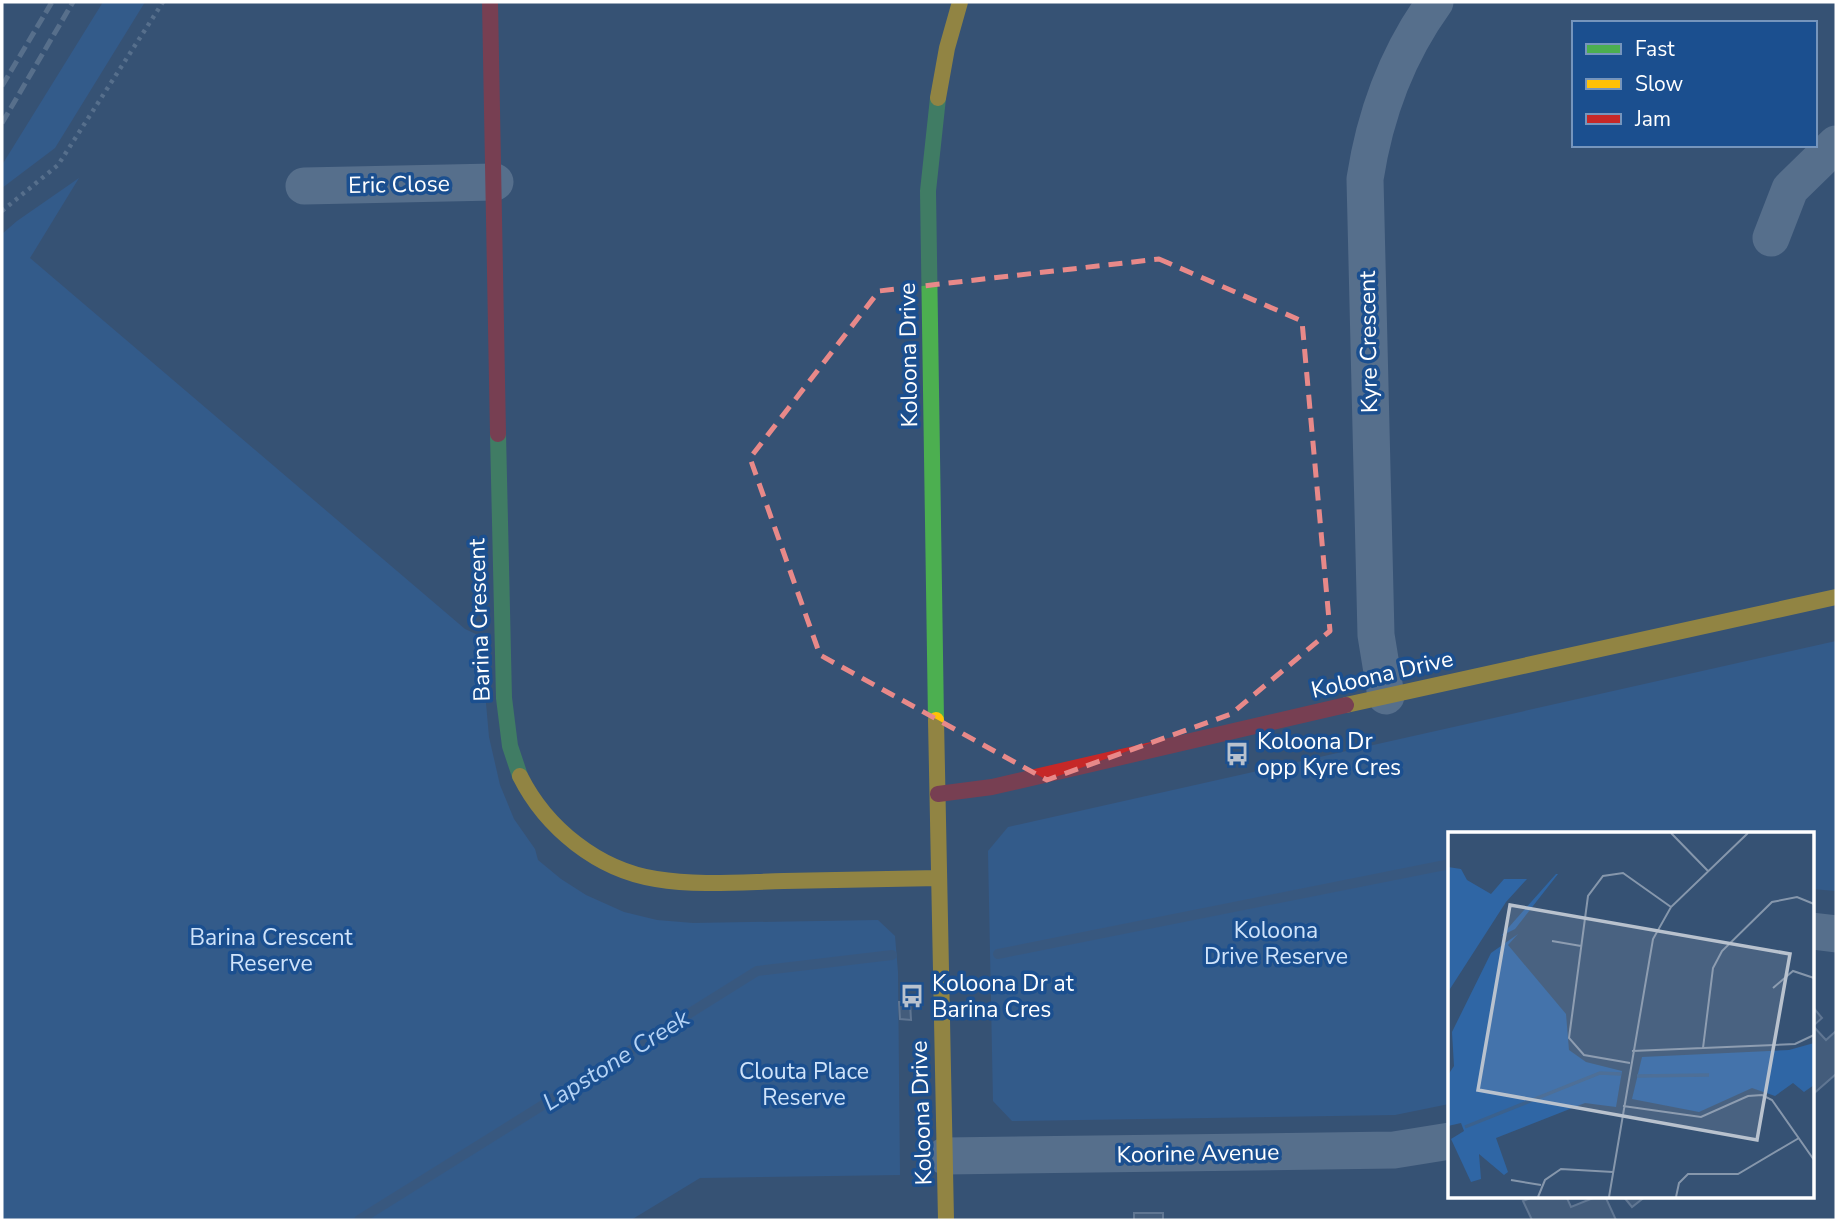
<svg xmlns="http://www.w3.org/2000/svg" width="1838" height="1222" font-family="'Nunito Sans',sans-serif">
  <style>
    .green { fill: #2f66a5 }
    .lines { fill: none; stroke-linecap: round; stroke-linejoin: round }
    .stream { stroke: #3b618d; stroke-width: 10 }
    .building { fill: #526984; stroke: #92a2b6; stroke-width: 2 }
    .path { stroke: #7d92a8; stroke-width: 4.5; stroke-dasharray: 3.5 5; stroke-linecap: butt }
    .street { stroke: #7d92a8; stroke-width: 37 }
    .fast { stroke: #4caf50; stroke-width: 16 }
    .slow { stroke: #ffc107; stroke-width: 16 }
    .jam { stroke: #c62828; stroke-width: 16 }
    .rail { stroke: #7e92a7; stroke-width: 5; stroke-dasharray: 12 5; stroke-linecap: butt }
    .marked { fill: none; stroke: #e88989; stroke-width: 5; stroke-dasharray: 14 9; stroke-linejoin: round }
    .labels { text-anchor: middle; stroke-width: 7; stroke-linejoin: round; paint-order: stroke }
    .street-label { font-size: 23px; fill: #fff; stroke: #1b4f8f }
    .poi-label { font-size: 23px; fill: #fff; stroke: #1b4f8f; text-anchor: start }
    .park-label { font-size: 23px; fill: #cfe3fa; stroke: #1b4f8f }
    .water-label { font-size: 24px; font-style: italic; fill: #b5d3f5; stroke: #1b4f8f }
    .inset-river { fill: none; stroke: #3b618d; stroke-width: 3.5 }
    .inset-road { fill: none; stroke: #8697ac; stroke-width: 2 }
    .view { fill: #b9c2ce; fill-opacity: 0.15; stroke: #b9c2ce; stroke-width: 3.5 }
    .inset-edge { fill: none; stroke: #fff; stroke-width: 3.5 }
  </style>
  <rect width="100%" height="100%" fill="#365274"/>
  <path class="green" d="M103 2H145L55 148 2 188V165Z
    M79 178 30 258 465 629 480 636 489 737 500 785 514 819 535 849 538 860 561 879 586 895 624 912 657 920 693 923 878 920 895 936 898 972 900 1175 700 1178 631 1220H2V234L17 221Z
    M1836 641V891L1812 889V834H1450L1449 1104 1395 1115 1012 1121 993 1101 988 851 1008 827Z"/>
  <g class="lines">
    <path class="stream" d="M998 954 1450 864
      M359 1220 757 971 892 955"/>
  </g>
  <path class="building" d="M899 1002H910L911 1020 900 1019Z
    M1812 1006 1822 1018 1813 1026 1826 1040 1836 1031V1074L1812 1095Z
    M1535 1196H1566L1571 1207 1598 1196H1605L1616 1220H1532L1523 1201Z
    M1623 1196H1646L1632 1207Z
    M1134 1213H1163V1220H1134Z"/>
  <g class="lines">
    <path class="path" d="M2 211 58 165 163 2"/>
    <path class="street" d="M304 186 495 182
      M1771 238 1790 189 1836 144
      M1386 696 1376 635 1365 179C1375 114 1396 56 1435 2
      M1812 931 1836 934
      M945 1156 1394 1150 1450 1141"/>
    <path class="fast" d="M498 434 504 698 510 746 520 776
      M936 720 928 191 938 98"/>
    <path class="slow" d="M938 98 947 48 960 2
      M1346 705 1836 597
      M936 720 946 1220
      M520 776C546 828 598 870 656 879 698 886 742 882 784 881 836 880 887 879 939 878"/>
    <path class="jam" d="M490 2 498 434
      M938 794 992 787 1346 705"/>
    <path class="rail" d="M2 86 52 2
      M2 123 73 2"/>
  </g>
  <path d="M0 0H1838V1222H0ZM1159 259 1302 321 1330 631 1231 714 1047 780 820 655 750 458 879 291Z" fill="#365274" fill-opacity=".55" fill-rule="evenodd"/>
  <path class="marked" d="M1159 259 1302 321 1330 631 1231 714 1047 780 820 655 750 458 879 291Z"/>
  <defs>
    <g id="bus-bare" transform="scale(1.89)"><path d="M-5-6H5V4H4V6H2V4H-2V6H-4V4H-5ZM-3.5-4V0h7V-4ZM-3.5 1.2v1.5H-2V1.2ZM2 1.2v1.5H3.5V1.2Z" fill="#b9c2ce" stroke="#1b4f8f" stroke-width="2.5" paint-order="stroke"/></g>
  </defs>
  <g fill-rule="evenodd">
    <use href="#bus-bare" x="1237" y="754"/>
    <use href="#bus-bare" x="912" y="996"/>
  </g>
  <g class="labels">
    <g class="street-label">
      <text transform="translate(399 184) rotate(-1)" y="8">Eric Close</text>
      <text transform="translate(1368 342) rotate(-91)" y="8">Kyre Crescent</text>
      <text transform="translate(908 355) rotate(-91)" y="8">Koloona Drive</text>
      <text transform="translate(479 620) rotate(-92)" y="8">Barina Crescent</text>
      <text transform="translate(1382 674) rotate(-13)" y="8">Koloona Drive</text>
      <text transform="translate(921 1113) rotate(-92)" y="8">Koloona Drive</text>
      <text transform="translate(1198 1153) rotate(-1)" y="8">Koorine Avenue</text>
    </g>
    <g class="poi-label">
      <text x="1257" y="749">Koloona Dr<tspan x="1257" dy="26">opp Kyre Cres</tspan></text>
      <text x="932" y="991">Koloona Dr at<tspan x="932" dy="26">Barina Cres</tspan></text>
    </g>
    <g class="park-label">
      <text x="1276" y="938">Koloona<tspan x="1276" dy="26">Drive Reserve</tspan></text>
      <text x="271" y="945">Barina Crescent<tspan x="271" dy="26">Reserve</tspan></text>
      <text x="804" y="1079">Clouta Place<tspan x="804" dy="26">Reserve</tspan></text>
    </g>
    <g class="water-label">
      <text transform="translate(616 1060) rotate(-32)" y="8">Lapstone Creek</text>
    </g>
  </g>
  <g transform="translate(1448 832)">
    <rect width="366" height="366" fill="#365274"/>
    <path d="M0 35 13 37 19 48 43 62 56 47H79L58 70 0 160ZM110 42 67 97 53 104 108 42ZM70 102 60 113 118 182 121 218 138 230 174 239 168 275 137 271 48 306 60 340 56 343 31 322 33 347 23 350 3 307 16 299 13 291 0 294V243L6 234 4 200 43 121ZM366 211V253L356 260 345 251 327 264 304 256 251 280 184 267 194 225 341 218Z" fill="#2f66a5"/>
    <path class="inset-river" d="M189 244 261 243M17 295 152 241 173 242"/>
    <path class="inset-road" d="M223 1 260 39M104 109 133 114M325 156 345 139 366 146M255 216 265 136 274 119 324 70 349 65 366 72M184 219 347 212 366 203M182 231 136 223 121 206 140 64 155 44 175 41 223 75M175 274 253 285 300 264 314 263 324 268 366 328M63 348 93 353M90 365 97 348 113 337 165 340M161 365 205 107 223 75 300 1M228 365 231 351 240 342H290L351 306"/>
    <path class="view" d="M62 73 342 122 309 308 30 258Z"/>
    <rect width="366" height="366" class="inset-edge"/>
  </g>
  <rect width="1838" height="1222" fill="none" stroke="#ffffff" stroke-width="7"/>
  <rect x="1572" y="21" width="245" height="126" fill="#1b4f8f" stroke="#7695bc" stroke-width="2"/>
  <rect x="1586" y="44" width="35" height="10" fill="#4caf50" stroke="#7695bc" stroke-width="2"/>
  <text x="1635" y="56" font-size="21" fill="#ffffff">Fast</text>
  <rect x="1586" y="79" width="35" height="10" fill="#ffc107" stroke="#7695bc" stroke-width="2"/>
  <text x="1635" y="91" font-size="21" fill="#ffffff">Slow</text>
  <rect x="1586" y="114" width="35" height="10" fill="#c62828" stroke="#7695bc" stroke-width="2"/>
  <text x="1635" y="126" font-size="21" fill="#ffffff">Jam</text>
</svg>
